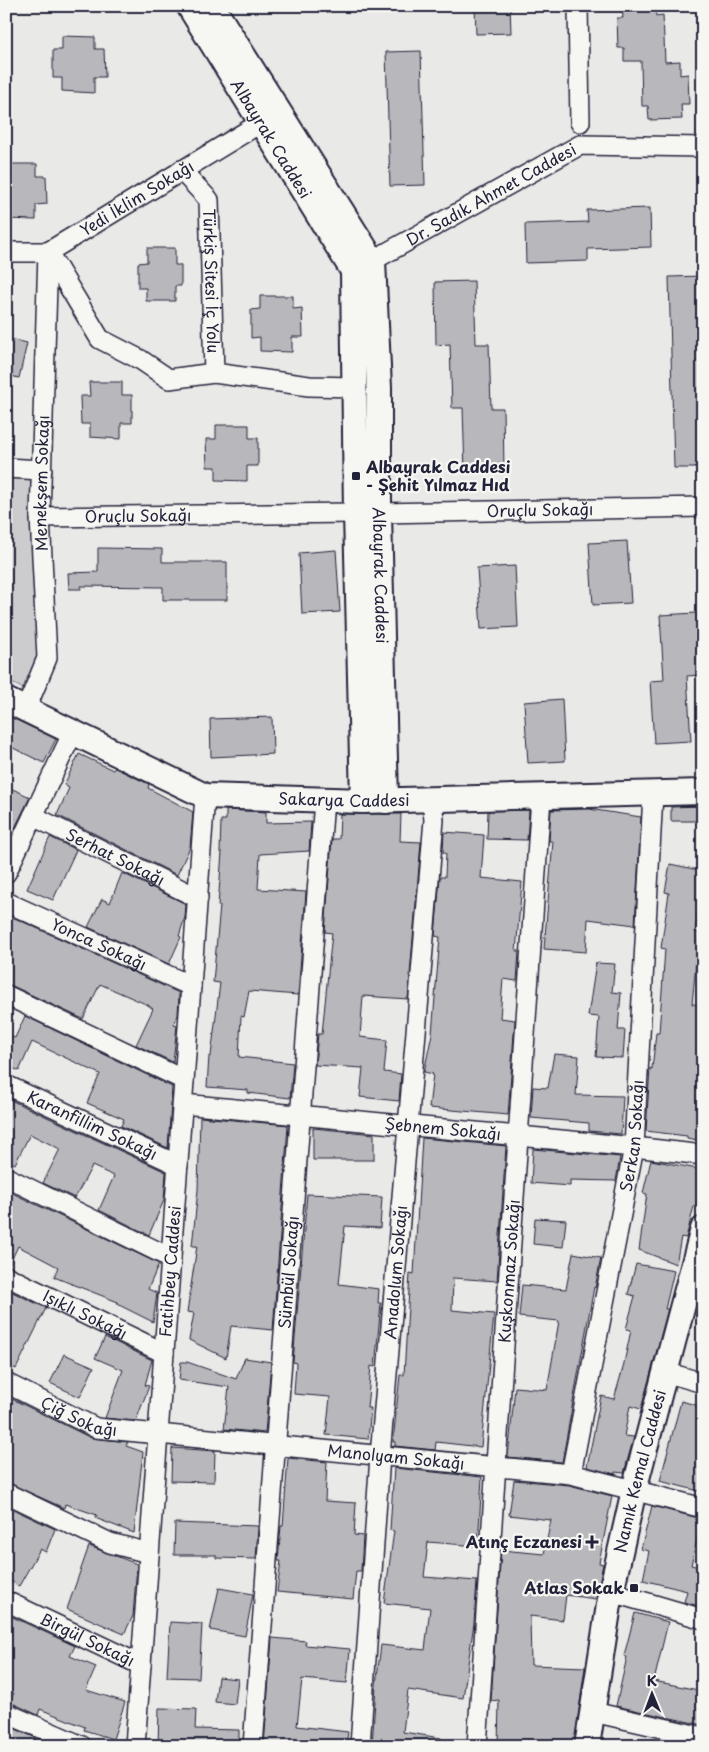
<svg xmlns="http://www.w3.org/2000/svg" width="709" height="1752" font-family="'Playpen Sans',sans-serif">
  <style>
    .green { fill: #ccccce; stroke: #777784 }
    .building { fill: #b8b8bc; stroke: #22223b }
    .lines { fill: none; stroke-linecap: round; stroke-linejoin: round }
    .minor-casing { stroke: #22223b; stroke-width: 22 }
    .tertiary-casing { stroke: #22223b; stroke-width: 28 }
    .minor { stroke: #f6f6f2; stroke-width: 19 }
    .tertiary { stroke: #f6f6f2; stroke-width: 24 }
    .poi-dot { fill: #22223b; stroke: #f6f6f2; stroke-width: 2 }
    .labels { text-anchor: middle; stroke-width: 4.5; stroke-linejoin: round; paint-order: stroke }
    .street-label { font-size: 16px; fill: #22223b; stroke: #f6f6f2 }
    .poi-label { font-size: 16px; font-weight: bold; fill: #22223b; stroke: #f6f6f2; text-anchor: end }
  </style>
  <rect width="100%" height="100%" fill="#e9e9e7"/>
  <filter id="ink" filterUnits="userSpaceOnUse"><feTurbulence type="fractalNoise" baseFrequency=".02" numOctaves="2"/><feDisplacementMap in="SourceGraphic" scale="10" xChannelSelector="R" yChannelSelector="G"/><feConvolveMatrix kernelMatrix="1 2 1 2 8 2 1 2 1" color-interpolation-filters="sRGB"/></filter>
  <g filter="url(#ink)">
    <path class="green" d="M6 477 37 480 38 653 24 689 6 680Z"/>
    <path class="building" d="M475 6H510L511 33 476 34Z
      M622 6H655L656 16 663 15 665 62 680 61V75L688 74 689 104H681L682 119 649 120 648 106H642L641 61H624V48H618L617 18H623Z
      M62 36 95 37V49H104L105 77H94V93L62 91V78H53V50H62Z
      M421 51 425 185 390 186 386 52Z
      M6 164H37V176H46L47 204 36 205V220L6 219Z
      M650 208 651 247 588 249V261L526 263 525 224 588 222 587 210Z
      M147 248H175V265H181V286H175V301H146V288H138V263L147 262Z
      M703 276V468H674L669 277Z
      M474 281 476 344H489L491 408H503L504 471 465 472 463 408H452L450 344 436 345 435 282Z
      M260 296H293V309L302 308 303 337H292V352L260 351V337L251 338V310L260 309Z
      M6 338 27 343 19 378 6 375Z
      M89 382H122V395H132V423H121V439L90 437V424H81L80 396H90Z
      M216 425H249V438H258V466H247V481L216 480V467H207L206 439H216Z
      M627 541 631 603 593 605 589 543Z
      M98 548 162 549V562H227V600H163V587L81 586V589H69L68 573 98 572Z
      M336 550 340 612 302 614 299 553Z
      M515 566 518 627 481 629 477 568Z
      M697 613 701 675 687 676 691 741 654 743 650 681 664 680 660 615Z
      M562 699 565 761 528 763 524 702Z
      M6 715 56 739 44 763 7 745 6 747Z
      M272 717 273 754 211 757 210 719Z
      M79 754 113 770 115 768 149 784 148 788 193 812 190 847 177 875 57 815 69 788 64 785Z
      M6 786 30 797 6 846Z
      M703 806V821H671V807Z
      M589 809 641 817 635 925 588 919 586 952 544 949 553 841H549L551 810Z
      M226 810 266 812V823L311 822 309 851 260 854 258 889 306 892 298 995 249 991 244 1017 241 1016 239 1057 293 1063 290 1098 248 1093V1090L207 1087 209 1056H211L220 983 213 982 220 906H218L222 852H220L221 820H226Z
      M529 810 527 840 487 839 488 811Z
      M340 814H401L400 841 421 842 408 999 363 996 360 1037 387 1040 384 1072 401 1074 399 1101 360 1097 363 1068 315 1065 318 1034H322L332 933 325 932 332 839H339Z
      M444 832 484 835 481 878 522 882 516 951H519L517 981 503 979 500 1018 515 1020 508 1115 429 1108 433 1074 424 1072 432 1034 440 937 435 936 440 877H445L446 853H443Z
      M50 837 76 850 53 900 27 889Z
      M670 864 703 871V900L700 899 695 932 699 933 692 1004 703 1005V1141L687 1138V1136L646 1131 650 1068 652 1069 656 1033H659L665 949 661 948 669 893 665 892Z
      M122 873 186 904 185 917 179 936 181 937 169 964 88 927 102 899 110 903Z
      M8 915 179 993 178 1015 174 1024 177 1025 173 1062 136 1045 153 1009 148 1005 100 984 83 1019 6 983Z
      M596 963 615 964 612 992 621 993 618 1030H625L623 1058 596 1057 599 1017 588 1016Z
      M25 1016 172 1087 168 1148 121 1126 124 1119 87 1103 100 1074 32 1042 19 1071 6 1065V1034L15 1038Z
      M554 1054 579 1056 576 1095 623 1096 621 1134 589 1131V1123L531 1118 533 1087 548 1088Z
      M6 1098 166 1172 164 1200 149 1235 99 1210 114 1176 92 1166 75 1198 43 1183 60 1149 30 1134 15 1164 6 1160Z
      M200 1117 288 1125 273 1330 231 1326 226 1358 189 1340 194 1313 187 1312 197 1246H192L198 1190Z
      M313 1128 374 1134V1160H313Z
      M422 1138 506 1146 497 1281 453 1278 452 1310 494 1314 481 1447 436 1442 435 1450 395 1446V1442H393L400 1375H404L410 1273 414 1274Z
      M533 1149 620 1157 616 1181 570 1180V1186L531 1183Z
      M651 1160 703 1170V1197L700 1208 694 1206 686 1238 681 1237 676 1264 639 1250 647 1194 643 1193Z
      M6 1190 159 1264 148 1289 157 1293 153 1322 117 1304 118 1302 54 1277 58 1267 18 1246 9 1265H6Z
      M307 1194 382 1197 380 1228 345 1226 339 1284 379 1289 378 1303H381L375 1367 371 1366 367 1408H371L368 1439 326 1435 330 1397 294 1394 296 1363 293 1362Z
      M535 1218 566 1220 563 1247 533 1244Z
      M573 1253 601 1258 595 1288 594 1287 562 1462 508 1457 515 1387 547 1390 559 1321 519 1317 522 1285 566 1289Z
      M636 1264 674 1271 665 1309H668L641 1409 630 1406 624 1436 634 1437 624 1473 615 1472V1474L587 1467 601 1396 614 1399 623 1368 631 1330 626 1329 635 1296 628 1294Z
      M6 1289 46 1308 16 1369 6 1364Z
      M105 1337 152 1360 145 1385 149 1386 136 1421 105 1418 123 1370 95 1358Z
      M64 1354 94 1367 80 1397 50 1383Z
      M245 1358 271 1362 265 1433 224 1429 229 1387 179 1380 181 1362H187L236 1379Z
      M6 1396 91 1438 128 1442 126 1446 143 1452 134 1533 95 1518 97 1515 65 1504 64 1508 6 1482Z
      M681 1401 703 1407V1492L660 1481Z
      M172 1448 215 1451 214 1482 171 1481Z
      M288 1458 327 1462 325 1501 356 1503 354 1535 363 1536 361 1571H356L353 1599 277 1592 281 1561H278L281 1526H283Z
      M394 1468 482 1477 478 1546 428 1542 424 1577 477 1581 474 1623 463 1698 408 1690 403 1732 441 1738 440 1746H372L376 1685 381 1645 425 1650 430 1608 384 1603 394 1531 390 1530Z
      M514 1480 569 1485 612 1496 599 1563 603 1564 596 1599 566 1595 563 1620 530 1616 531 1665 585 1667 574 1746H498L499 1700 491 1701 501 1550 544 1554 551 1520 509 1515Z
      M6 1506 55 1529 46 1552 40 1549 19 1586 6 1578Z
      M652 1506 702 1519 691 1565 703 1568V1607L684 1602 687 1591 643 1580 649 1551 641 1549Z
      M175 1523 258 1526 256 1559 216 1558V1555H174Z
      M89 1546 137 1564 133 1616 124 1634 67 1609Z
      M219 1588 253 1594 245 1636 210 1630Z
      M635 1613 668 1622 654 1681 703 1691V1725L616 1706 627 1657 624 1656Z
      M6 1614 75 1646 70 1656 96 1667 86 1690 125 1702 113 1739 84 1730 85 1727 40 1709 38 1715 10 1702 14 1693 6 1689Z
      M170 1622 202 1624 199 1678 167 1677Z
      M272 1638 306 1641 305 1645 350 1649 347 1683 302 1679 297 1726 348 1732 346 1746H264Z
      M218 1677 238 1679 235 1704 215 1702Z
      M159 1708 196 1709 195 1729 239 1730V1746H158Z
      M6 1725 36 1738 32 1746H6Z"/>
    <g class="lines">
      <g class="minor-casing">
        <g id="minor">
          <path d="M578 6 580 122"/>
          <path id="s1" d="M181 170 209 200 214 373 309 386 355 387"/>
          <path id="s2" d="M6 252H48L262 122"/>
          <path d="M48 252 100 339 141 360 169 379 214 373"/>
          <path id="s3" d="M361 267 580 145 703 147"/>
          <path d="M6 468 42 470"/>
          <path id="s4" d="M379 513 703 507"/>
          <path id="s5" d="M40 517 356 513"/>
          <path id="s6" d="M26 709 47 658 40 517 48 252"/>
          <path id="s7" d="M33 816 198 898"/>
          <path d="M6 873 73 732"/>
          <path id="s8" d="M6 902 191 986"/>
          <path d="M6 995 184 1080"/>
          <path id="s9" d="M6 1085 178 1165"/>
          <path id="s10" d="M183 1104 634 1147 703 1155"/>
          <path d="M6 1177 171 1258"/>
          <path id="s11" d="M6 1276 164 1353"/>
          <path d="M665 1372 703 1383"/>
          <path id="s12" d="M6 1383 96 1428 571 1474 703 1508"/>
          <path id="s13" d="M571 1474 634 1147 653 794"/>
          <path d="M6 1493 110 1543 149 1553"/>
          <path d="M611 1592 703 1619"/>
          <path id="s14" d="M6 1601 141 1665"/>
          <path d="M593 1712 703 1737"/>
          <path d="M6 1713 82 1746"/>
          <path id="s15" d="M135 1746 205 796"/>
          <path id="s16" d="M253 1746 324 800"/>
          <path id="s17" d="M360 1746 380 1456 434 820 432 800"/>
          <path id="s18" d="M477 1746 541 797"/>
        </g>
      </g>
      <g class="tertiary-casing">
        <g id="tertiary">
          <path id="s19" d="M189 6 353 271 356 513 363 801"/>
          <path id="s20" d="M212 6 373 261 379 388V513L386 801"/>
          <path id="s21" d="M6 700 205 796 363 801 703 792"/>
          <path id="s22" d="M587 1746 611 1592 634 1490 703 1229"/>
        </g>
      </g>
      <use href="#minor" class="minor"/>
      <use href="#tertiary" class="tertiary"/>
    </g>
  </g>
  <g class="poi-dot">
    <rect x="351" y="471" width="10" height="10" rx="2.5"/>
    <path d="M589.5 1534.5h5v5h5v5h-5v5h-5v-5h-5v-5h5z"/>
    <rect x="629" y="1583" width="10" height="10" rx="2.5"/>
  </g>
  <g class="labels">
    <g class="street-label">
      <text dy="6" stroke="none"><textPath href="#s19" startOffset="156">Albayrak Caddesi</textPath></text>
      <text dy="6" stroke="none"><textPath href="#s3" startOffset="149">Dr. Sadık Ahmet Caddesi</textPath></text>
      <text dy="6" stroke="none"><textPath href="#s2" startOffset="146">Yedi İklim Sokağı</textPath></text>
      <text dy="6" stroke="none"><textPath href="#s1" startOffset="122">Türkiş Sitesi İç Yolu</textPath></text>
      <text dy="6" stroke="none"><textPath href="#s6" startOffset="230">Menekşem Sokağı</textPath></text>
      <text dy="6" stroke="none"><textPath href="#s4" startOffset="161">Oruçlu Sokağı</textPath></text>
      <text dy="6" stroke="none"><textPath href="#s5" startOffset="98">Oruçlu Sokağı</textPath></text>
      <text dy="6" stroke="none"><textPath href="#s20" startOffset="616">Albayrak Caddesi</textPath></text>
      <text dy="6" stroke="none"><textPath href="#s21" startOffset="360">Sakarya Caddesi</textPath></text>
      <text dy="6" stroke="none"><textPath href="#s7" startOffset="92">Serhat Sokağı</textPath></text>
      <text dy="6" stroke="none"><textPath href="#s8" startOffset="102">Yonca Sokağı</textPath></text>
      <text dy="6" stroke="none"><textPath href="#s9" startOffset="95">Karanfillim Sokağı</textPath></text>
      <text dy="6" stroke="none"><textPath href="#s10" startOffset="261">Şebnem Sokağı</textPath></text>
      <text dy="6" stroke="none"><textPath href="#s13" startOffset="344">Serkan Sokağı</textPath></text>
      <text dy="6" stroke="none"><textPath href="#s15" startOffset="476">Fatihbey Caddesi</textPath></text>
      <text dy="6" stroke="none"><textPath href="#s18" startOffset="476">Kuşkonmaz Sokağı</textPath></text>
      <text dy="6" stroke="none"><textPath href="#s17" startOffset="475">Anadolum Sokağı</textPath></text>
      <text dy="6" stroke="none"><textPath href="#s16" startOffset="475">Sümbül Sokağı</textPath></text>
      <text dy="6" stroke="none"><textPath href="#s11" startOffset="88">Işıklı Sokağı</textPath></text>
      <text dy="6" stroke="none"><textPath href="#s12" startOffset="81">Çiğ Sokağı</textPath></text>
      <text dy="6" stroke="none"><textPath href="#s12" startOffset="402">Manolyam Sokağı</textPath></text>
      <text dy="6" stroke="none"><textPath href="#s22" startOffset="280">Namık Kemal Caddesi</textPath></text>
      <text dy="6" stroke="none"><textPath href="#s14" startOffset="90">Birgül Sokağı</textPath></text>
    </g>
    <g class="poi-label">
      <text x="366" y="473" text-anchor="start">Albayrak Caddesi<tspan x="366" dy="18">- Şehit Yılmaz Hıd</tspan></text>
      <text x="582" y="1548">Atınç Eczanesi</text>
      <text x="624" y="1594">Atlas Sokak</text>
    </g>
  </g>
  <rect width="709" height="1752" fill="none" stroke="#f6f6f2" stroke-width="25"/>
  <rect x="12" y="12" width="684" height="1727" fill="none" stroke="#22223b" stroke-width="2" filter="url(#ink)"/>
  <g transform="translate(652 1694) rotate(359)" stroke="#f6f6f2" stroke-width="4" paint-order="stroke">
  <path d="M0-4L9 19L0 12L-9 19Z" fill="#22223b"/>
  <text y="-8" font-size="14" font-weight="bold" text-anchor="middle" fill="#22223b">K</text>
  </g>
</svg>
